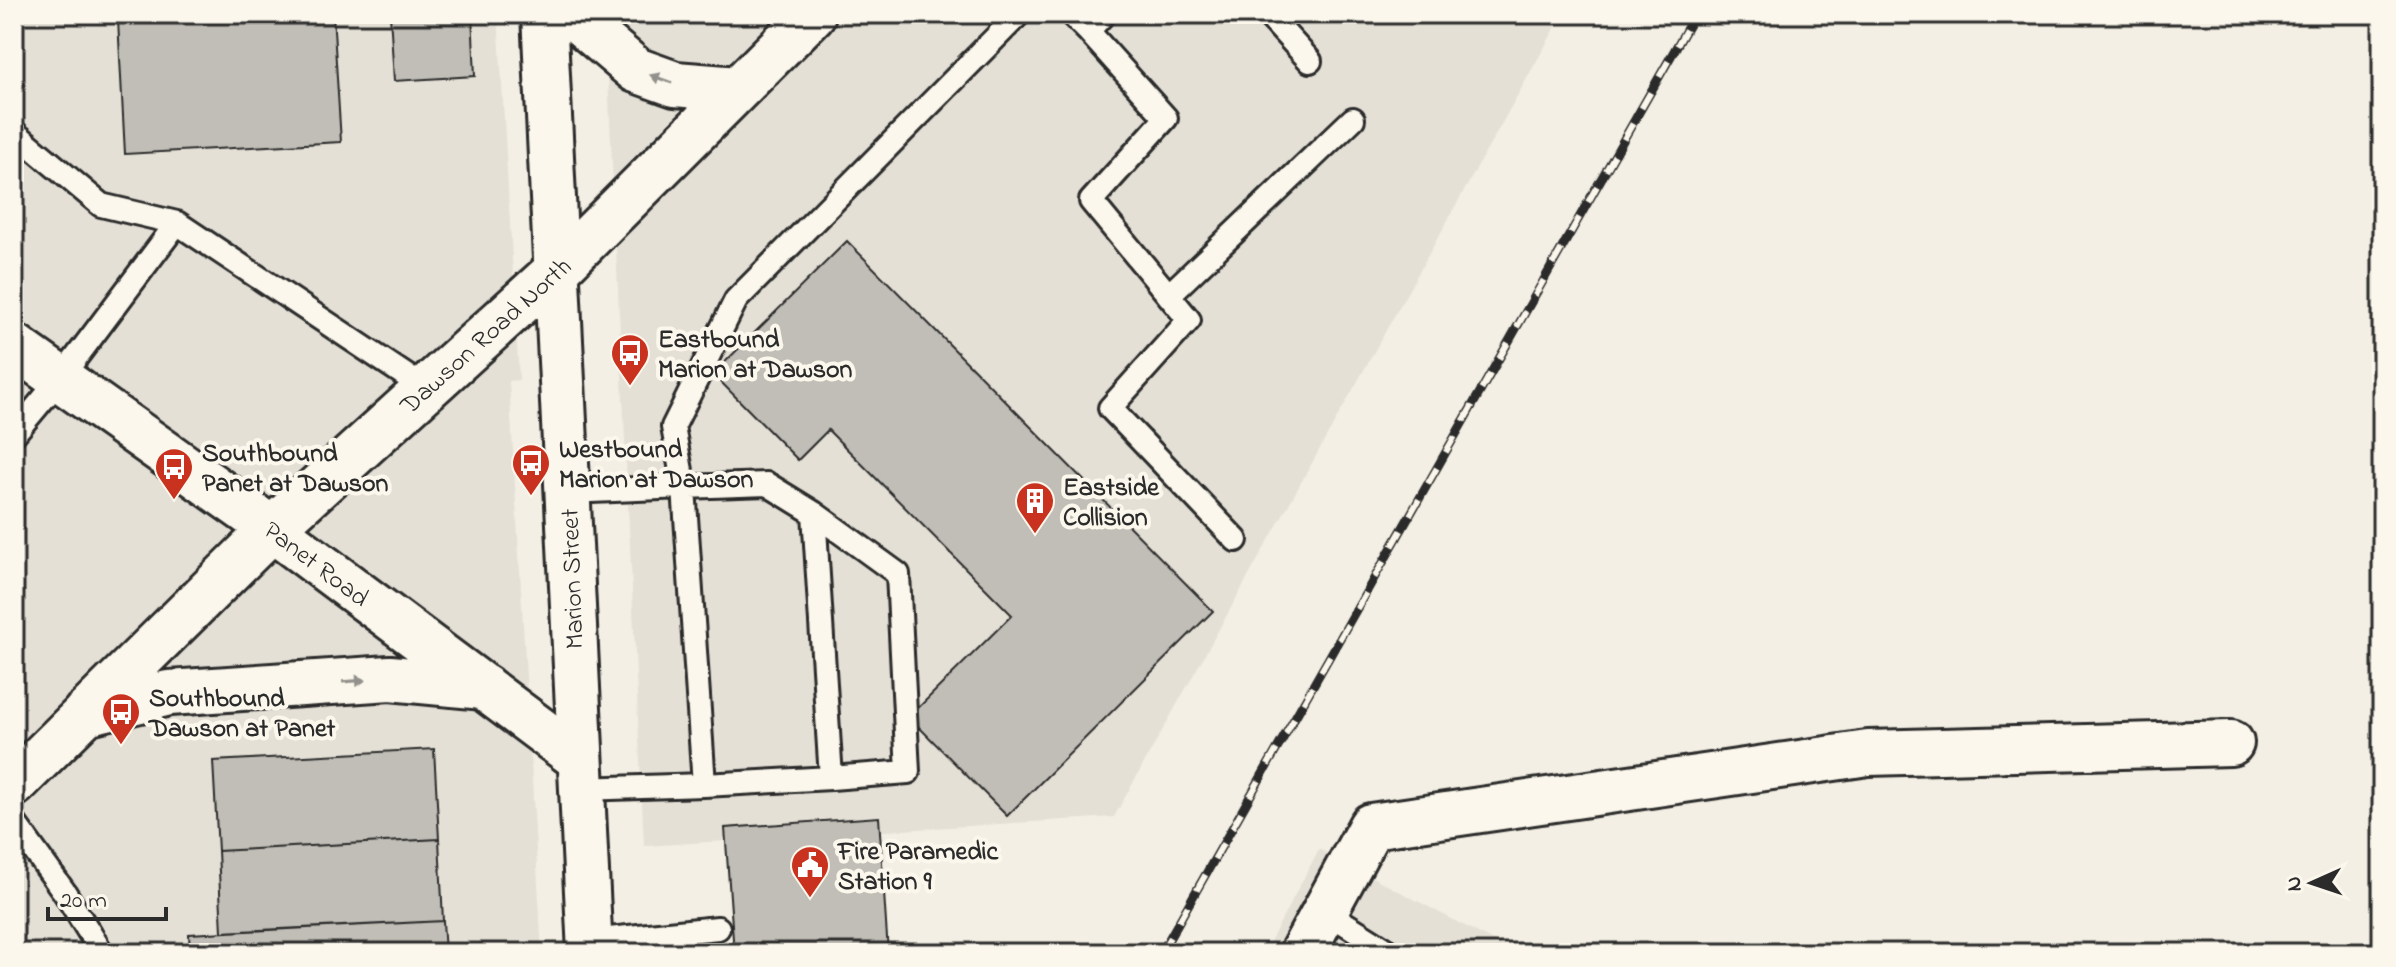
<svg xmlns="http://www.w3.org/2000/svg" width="2396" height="967" font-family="'Indie Flower',sans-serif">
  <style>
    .built { fill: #e4e0d6 }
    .building { fill: #c0beb6; stroke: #2b2b2b; stroke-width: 2 }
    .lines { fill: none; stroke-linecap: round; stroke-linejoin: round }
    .service-casing { stroke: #2b2b2b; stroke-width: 28 }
    .minor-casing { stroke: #2b2b2b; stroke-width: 50 }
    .tertiary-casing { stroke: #2b2b2b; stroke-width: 50 }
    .secondary-casing { stroke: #2b2b2b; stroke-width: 50 }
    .service { stroke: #fbf7ec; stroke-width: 22 }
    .minor { stroke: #fbf7ec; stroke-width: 44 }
    .tertiary { stroke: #fbf7ec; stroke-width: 44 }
    .secondary { stroke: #fbf7ec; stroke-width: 44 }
    .rail-casing { stroke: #2b2b2b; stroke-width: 9 }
    .rail { stroke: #fbf7ec; stroke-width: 6; stroke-dasharray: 18; stroke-linecap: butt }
    .oneway { fill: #93918c }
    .labels { text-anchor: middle; stroke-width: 8; stroke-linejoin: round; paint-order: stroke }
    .street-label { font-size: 26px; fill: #2b2b2b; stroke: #fbf7ec }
    .poi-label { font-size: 26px; font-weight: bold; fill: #2b2b2b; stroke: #fbf7ec; text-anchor: start }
  </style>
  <rect width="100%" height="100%" fill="#f3efe4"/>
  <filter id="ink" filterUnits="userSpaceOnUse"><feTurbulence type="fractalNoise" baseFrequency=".0125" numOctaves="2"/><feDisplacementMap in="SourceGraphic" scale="16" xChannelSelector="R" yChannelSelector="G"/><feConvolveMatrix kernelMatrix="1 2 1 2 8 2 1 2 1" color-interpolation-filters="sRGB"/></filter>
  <g filter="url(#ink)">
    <path class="built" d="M14 14H498L519 380 509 381 542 953H14Z
      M605 14H1563L1114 817 644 846Z
      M1319 849 1516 953H1264Z"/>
    <path class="building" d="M226 14H333L341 142 125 154 118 20Z
      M390 14H472L475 76 394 81Z
      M847 241 1213 611 1007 816 909 717 1012 615 828 430 798 460 713 374Z
      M434 749 439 839 218 851 213 761Z
      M879 817 888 953H734L725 828Z
      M439 839 443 921 222 932 218 851Z
      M443 921 445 953H190L189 934Z"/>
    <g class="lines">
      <g class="service-casing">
        <path id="service" d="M1071 14 1088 31 1104 14
          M1267 14 1310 61
          M1088 31 1166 118 1091 201 1189 320 1110 408 1236 540
          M14 132 101 205 177 223 426 389
          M1170 294 1353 119
          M14 434 60 379 177 223
          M568 492 684 487 673 427 736 300 1019 14
          M814 513 898 574 908 772 831 778
          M580 789 704 785 684 487 767 484 814 513 831 778 704 785
          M14 822 65 893 102 953
          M1325 911 1392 953
          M589 941 718 928"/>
      </g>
      <g class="minor-casing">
        <path id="minor" d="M1302 953 1371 826 1868 753 2231 743"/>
      </g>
      <g class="tertiary-casing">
        <path id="tertiary" d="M570 14 636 70 675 84 738 89
          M14 346 272 529 578 758
          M85 713 169 693 390 678 484 687
          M14 784 272 529 558 269 813 14"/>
      </g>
      <g class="secondary-casing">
        <path id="secondary" d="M544 14 590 953"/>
      </g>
      <use href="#service" class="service"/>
      <use href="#minor" class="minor"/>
      <use href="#tertiary" class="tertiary"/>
      <use href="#secondary" class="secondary"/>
      <g class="rail-casing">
        <path id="rail" d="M1161 953 1695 14"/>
      </g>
      <use href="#rail" class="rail"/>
    </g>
    <defs><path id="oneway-solid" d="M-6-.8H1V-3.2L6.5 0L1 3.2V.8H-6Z" transform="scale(2)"/></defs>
    <g class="oneway">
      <use href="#oneway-solid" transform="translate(661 79) rotate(-160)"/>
      <use href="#oneway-solid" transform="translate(354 681) rotate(-4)"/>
    </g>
  </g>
  <defs>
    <g id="bus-pin" transform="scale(2)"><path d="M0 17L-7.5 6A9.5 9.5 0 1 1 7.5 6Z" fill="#c8321e" stroke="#fbf7ec"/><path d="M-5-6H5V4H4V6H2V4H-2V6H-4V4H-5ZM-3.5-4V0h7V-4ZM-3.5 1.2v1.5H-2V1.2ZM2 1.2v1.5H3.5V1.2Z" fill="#fff"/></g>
    <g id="building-pin" transform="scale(2)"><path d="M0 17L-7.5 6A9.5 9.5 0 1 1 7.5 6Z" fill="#c8321e" stroke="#fbf7ec"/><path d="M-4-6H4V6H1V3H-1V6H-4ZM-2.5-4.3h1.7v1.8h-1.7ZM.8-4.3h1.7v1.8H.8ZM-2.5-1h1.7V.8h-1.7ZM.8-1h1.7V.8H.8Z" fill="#fff"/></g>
    <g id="civic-pin" transform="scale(2)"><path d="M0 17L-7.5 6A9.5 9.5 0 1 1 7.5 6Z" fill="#c8321e" stroke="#fbf7ec"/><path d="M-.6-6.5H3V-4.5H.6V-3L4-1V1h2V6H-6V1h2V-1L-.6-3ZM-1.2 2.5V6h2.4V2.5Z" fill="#fff"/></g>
  </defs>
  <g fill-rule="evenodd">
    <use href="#bus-pin" x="630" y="353"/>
    <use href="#bus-pin" x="531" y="463"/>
    <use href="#bus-pin" x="174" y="467"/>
    <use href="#building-pin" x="1035" y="501"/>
    <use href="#bus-pin" x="121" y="712"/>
    <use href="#civic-pin" x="810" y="865"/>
  </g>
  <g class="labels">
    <g class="street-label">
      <text transform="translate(485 335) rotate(-42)" y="9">Dawson Road North</text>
      <text transform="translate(317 563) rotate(37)" y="9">Panet Road</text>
      <text transform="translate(571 579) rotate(-92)" y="9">Marion Street</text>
    </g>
    <g class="poi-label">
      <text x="658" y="347">Eastbound<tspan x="658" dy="30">Marion at Dawson</tspan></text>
      <text x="559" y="457">Westbound<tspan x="559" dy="30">Marion at Dawson</tspan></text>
      <text x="202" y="461">Southbound<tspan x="202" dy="30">Panet at Dawson</tspan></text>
      <text x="1063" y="495">Eastside<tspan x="1063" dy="30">Collision</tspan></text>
      <text x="149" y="706">Southbound<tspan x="149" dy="30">Dawson at Panet</tspan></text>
      <text x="838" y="859">Fire Paramedic<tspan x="838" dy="30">Station 9</tspan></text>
    </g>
  </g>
  <rect width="2396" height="967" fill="none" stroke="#fbf7ec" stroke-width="48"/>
  <rect x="24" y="24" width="2348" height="919" fill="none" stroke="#2b2b2b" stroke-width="3" filter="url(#ink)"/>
  <g transform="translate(2312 883) rotate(267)" stroke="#fbf7ec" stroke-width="6" paint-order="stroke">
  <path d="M0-6L14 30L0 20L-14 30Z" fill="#2b2b2b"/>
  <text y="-12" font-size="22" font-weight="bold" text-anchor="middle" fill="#2b2b2b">N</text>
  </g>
  <path d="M48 907v12h118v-12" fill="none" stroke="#2b2b2b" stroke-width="4"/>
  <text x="60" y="907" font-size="24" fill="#2b2b2b" stroke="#fbf7ec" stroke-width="6" paint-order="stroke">20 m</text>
</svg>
